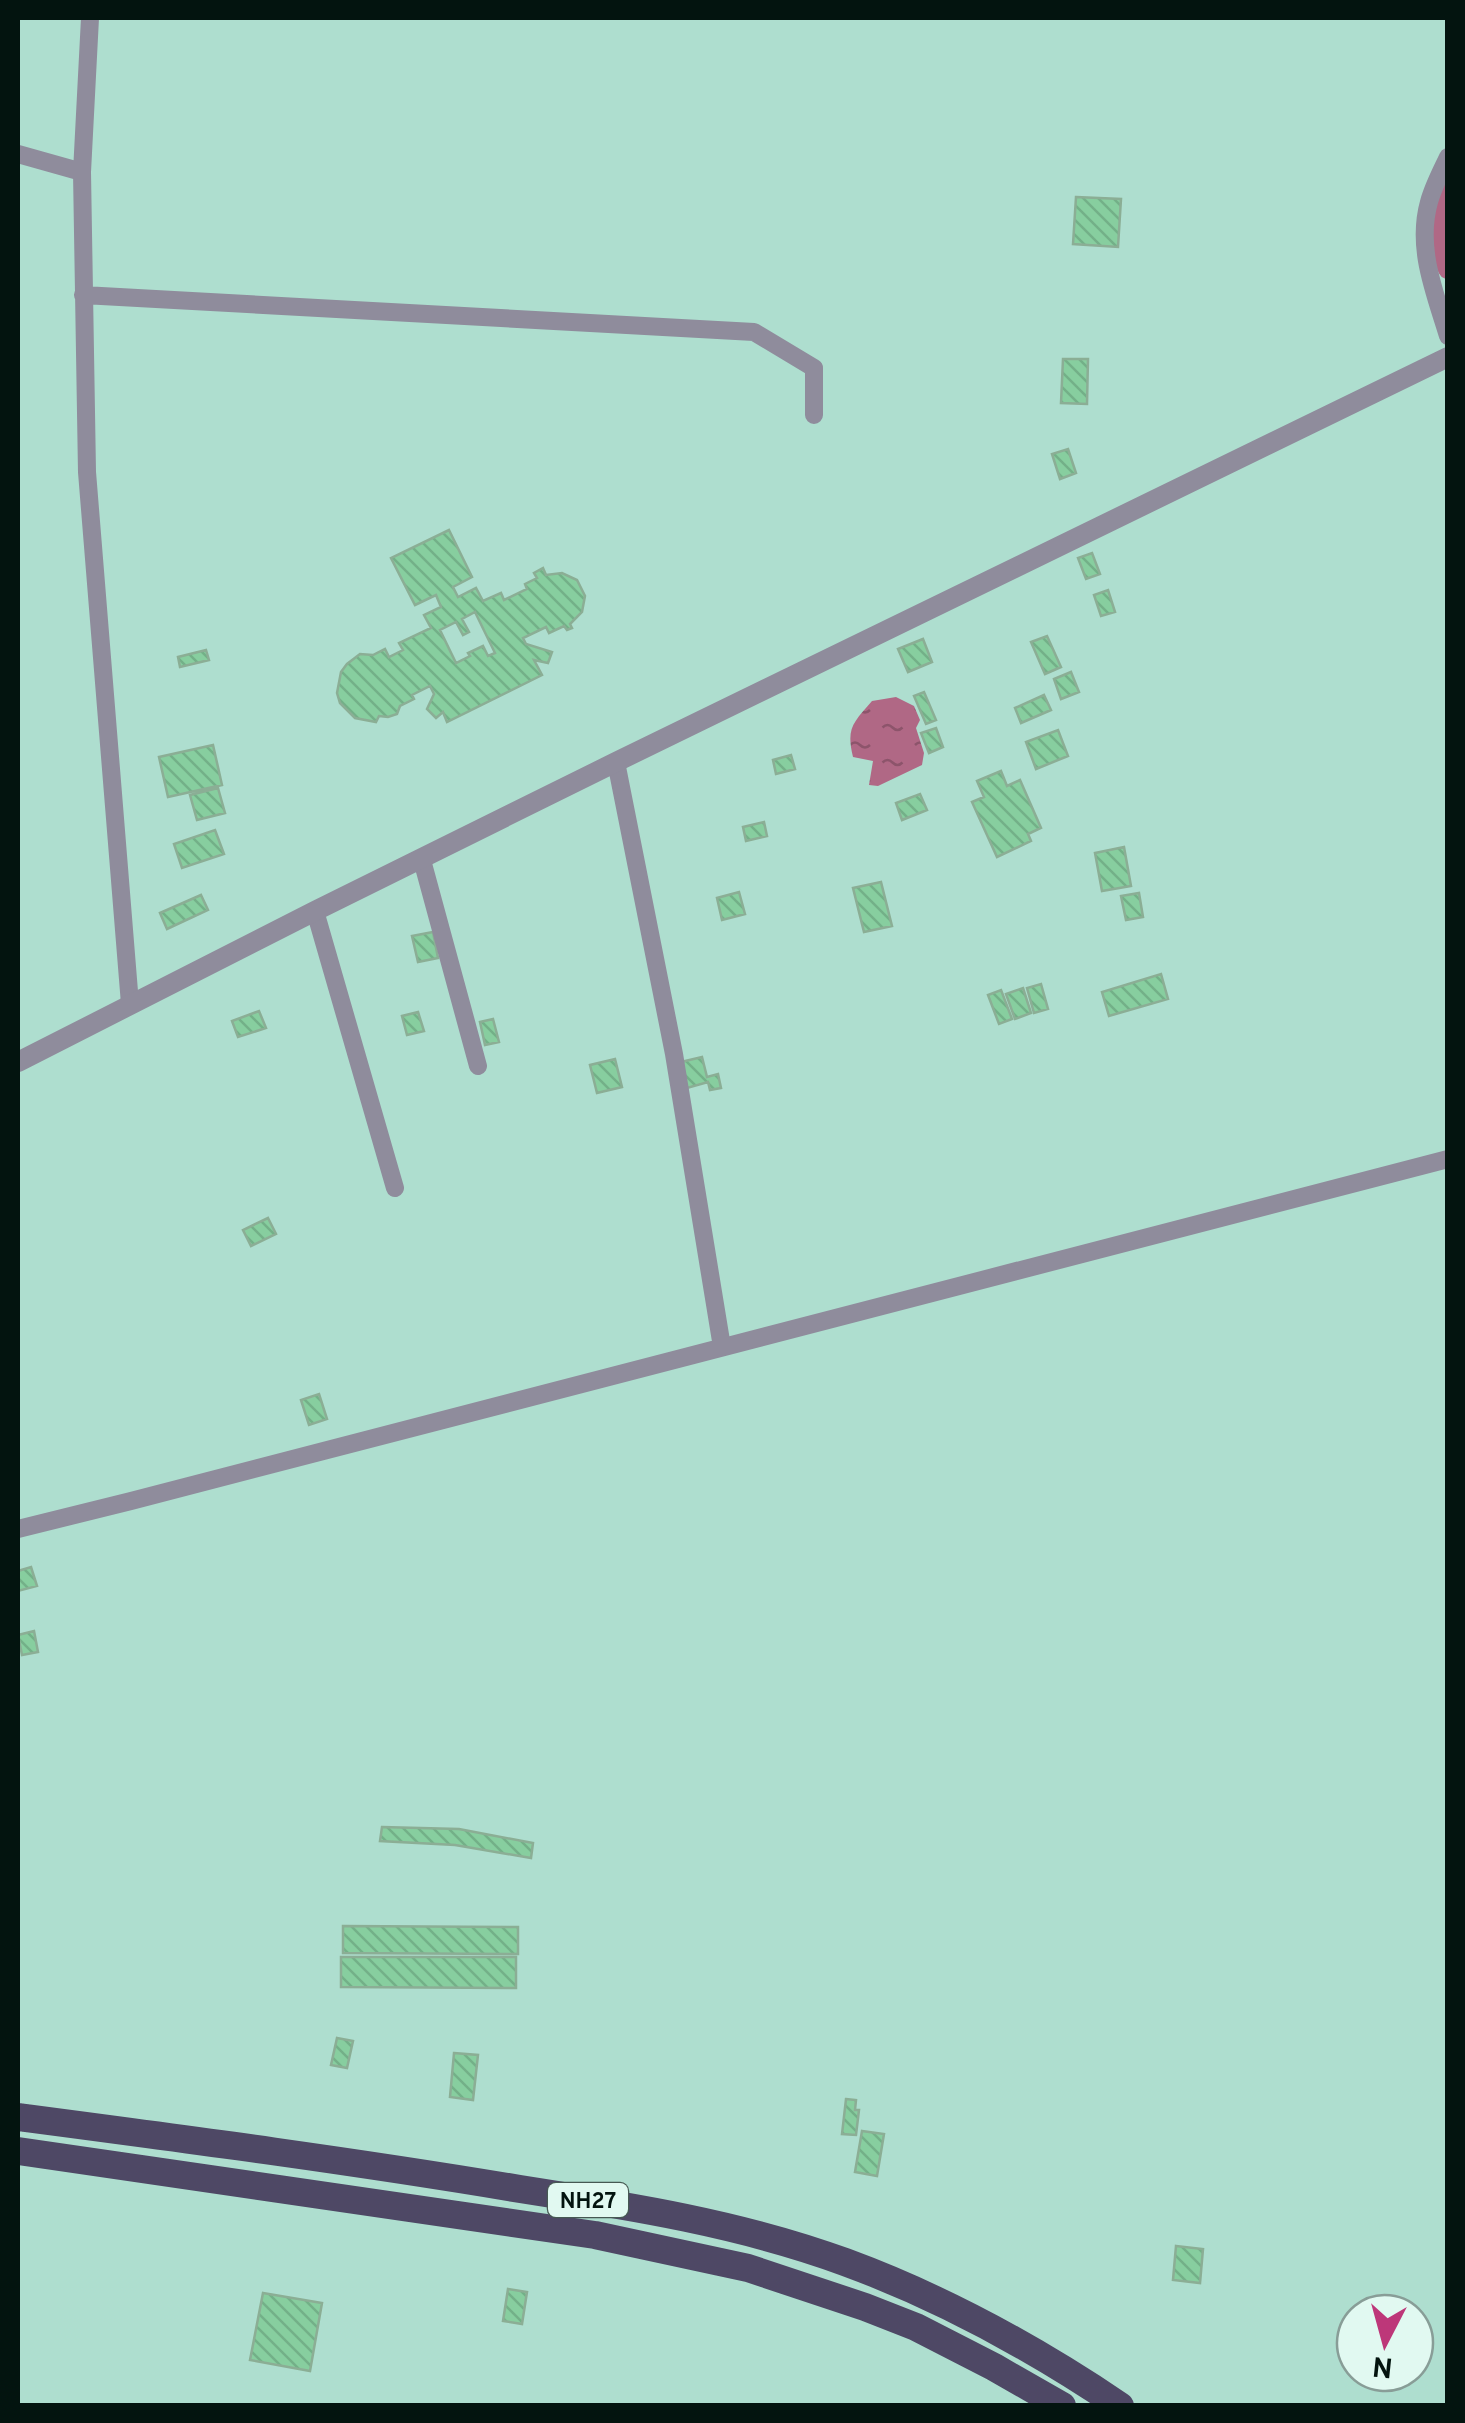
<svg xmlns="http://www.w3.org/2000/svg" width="1465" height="2423" font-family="Overpass,sans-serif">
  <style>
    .water { fill: url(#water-ripples) }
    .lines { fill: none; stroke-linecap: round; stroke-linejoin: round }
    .canal { stroke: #b06885; stroke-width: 20 }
    .building { fill: url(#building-back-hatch); stroke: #8bae95; stroke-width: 2.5; fill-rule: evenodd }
    .minor { stroke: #8f8c9c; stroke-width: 18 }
    .tertiary { stroke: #8f8c9c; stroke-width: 20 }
    .trunk { stroke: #4e4865; stroke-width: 28 }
    .labels { text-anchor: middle; stroke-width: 9; stroke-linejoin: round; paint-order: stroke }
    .shield { fill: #e1f9f1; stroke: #465953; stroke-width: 2.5 }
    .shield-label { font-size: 22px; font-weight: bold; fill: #03140f }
  </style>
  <defs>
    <pattern id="water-ripples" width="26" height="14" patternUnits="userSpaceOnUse" patternTransform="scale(2.5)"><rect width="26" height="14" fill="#b06885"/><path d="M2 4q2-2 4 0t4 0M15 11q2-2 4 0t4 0" fill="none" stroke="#8d546b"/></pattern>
    <pattern id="building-back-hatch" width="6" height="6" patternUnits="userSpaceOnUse" patternTransform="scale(2.5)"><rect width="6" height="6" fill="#87ce9f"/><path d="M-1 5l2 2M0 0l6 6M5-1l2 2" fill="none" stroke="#73b088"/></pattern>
  </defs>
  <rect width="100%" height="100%" fill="#aedecf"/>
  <path class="water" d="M896 697 914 706 920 720 916 728 924 753 922 765 878 786 869 785 873 761 853 757C846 728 853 723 872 701Z"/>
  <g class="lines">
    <path class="canal" d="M1444 180C1434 211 1433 239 1448 269"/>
  </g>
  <path class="building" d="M1076 197 1121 199 1118 247 1073 244Z
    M1063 359H1088L1087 404 1061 403Z
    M1068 449 1076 473 1060 479 1052 454Z
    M449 530 472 577 453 587 458 597 476 588 483 601 501 593 504 600 527 589 525 584 537 578 534 573 543 568 546 575 562 573 577 580 585 596 582 612 570 624 572 628 567 630 564 626 549 633 546 627 523 638 526 644 552 652 548 663 534 660 542 675 447 722 443 712 436 718 427 709 434 694 430 686 412 695 414 699 400 706 397 714 388 717 379 716 376 722 355 718 340 703 337 693 341 672 347 664 360 654 373 655 385 649 389 657 403 650 399 643 431 628 424 615 441 607 436 595 415 605 391 558ZM475 612 495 653 488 656 483 646 468 653 470 656 456 663 440 630 456 622 463 635 469 632 462 619Z
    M1092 553 1100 574 1086 579 1078 558Z
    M1108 590 1115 612 1101 616 1094 595Z
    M1047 636 1061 667 1045 674 1031 642Z
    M923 639 932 662 908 672 898 649Z
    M206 650 209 660 180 667 178 657Z
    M1071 672 1079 692 1061 699 1054 679Z
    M924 692 936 720 926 724 914 696Z
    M1044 695 1051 710 1021 723 1015 708Z
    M936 728 943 747 929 753 921 733Z
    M1058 730 1068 756 1036 769 1026 742Z
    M213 745 222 785 168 797 159 757Z
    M791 755 795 769 776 774 773 760Z
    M1001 771 1007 786 1020 780 1041 828 1028 834 1031 841 997 857 972 802 984 797 977 781Z
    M218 788 225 813 197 820 190 795Z
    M920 794 927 810 902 820 896 803Z
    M764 822 767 836 746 841 743 827Z
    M215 830 224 854 182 868 174 844Z
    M1124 847 1131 886 1102 891 1095 853Z
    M881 882 892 926 864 932 853 888Z
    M739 892 745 914 722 920 717 898Z
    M1139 893 1143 917 1126 920 1121 896Z
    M201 895 208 910 167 929 160 913Z
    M433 932 438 958 418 962 412 936Z
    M1161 974 1168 999 1109 1016 1102 992Z
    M1041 984 1048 1009 1034 1013 1027 988Z
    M1023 988 1031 1013 1015 1019 1006 994Z
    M1001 990 1012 1019 999 1024 988 995Z
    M259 1011 266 1028 238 1037 232 1021Z
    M418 1012 424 1031 407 1035 402 1016Z
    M493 1019 499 1042 485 1045 480 1022Z
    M702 1057 707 1077 718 1074 721 1088 710 1090 708 1082 687 1088 681 1062Z
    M615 1059 622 1087 597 1093 590 1065Z
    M268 1218 276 1234 251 1246 243 1230Z
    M319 1394 327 1419 309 1425 301 1400Z
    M31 1567 37 1586 18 1591V1571Z
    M34 1631 38 1652 22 1655 18 1635Z
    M382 1827 459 1829 533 1843 531 1858 455 1845 380 1841Z
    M343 1926 518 1927V1954L343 1953Z
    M341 1957H516V1988L341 1987Z
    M337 2038 353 2041 347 2068 331 2065Z
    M454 2053 478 2055 473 2100 450 2097Z
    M846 2099 856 2100 855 2110H859L856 2135 842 2134Z
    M862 2131 884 2134 877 2176 855 2172Z
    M1176 2246 1203 2249 1200 2283 1173 2280Z
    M508 2289 527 2292 522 2324 503 2321Z
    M263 2293 322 2303 310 2371 250 2360Z"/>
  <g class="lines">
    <path class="minor" d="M90 18 82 172 87 472 130 1004
      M18 154 82 172
      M1448 157C1441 172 1433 187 1429 202 1416 248 1435 293 1448 336
      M83 295 754 332 814 368V415
      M616 762 674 1054 722 1347
      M422 860 478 1066
      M315 911 395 1188
      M18 1529 131 1501 1448 1159"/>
    <path class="tertiary" d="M18 1062 315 911 616 762 1448 357"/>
    <path class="trunk" d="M18 2117C185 2139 353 2161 520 2189 629 2206 742 2224 845 2262 943 2298 1034 2348 1120 2406
      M18 2151 595 2235 748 2268 865 2307 916 2327 994 2367 1062 2406"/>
  </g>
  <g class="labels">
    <rect class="shield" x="548" y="2183" width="80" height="34" rx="8"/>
    <g class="shield-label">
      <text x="588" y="2208">NH27</text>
    </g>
  </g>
  <rect width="1465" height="2423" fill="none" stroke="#03140f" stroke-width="40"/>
  <g transform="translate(1385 2343) rotate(186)"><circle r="48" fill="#e1f9f1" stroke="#889d97" stroke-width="2.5"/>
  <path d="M0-8L18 38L0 25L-18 38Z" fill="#bd3779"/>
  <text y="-15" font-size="28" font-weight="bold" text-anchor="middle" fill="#03140f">N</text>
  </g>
</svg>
